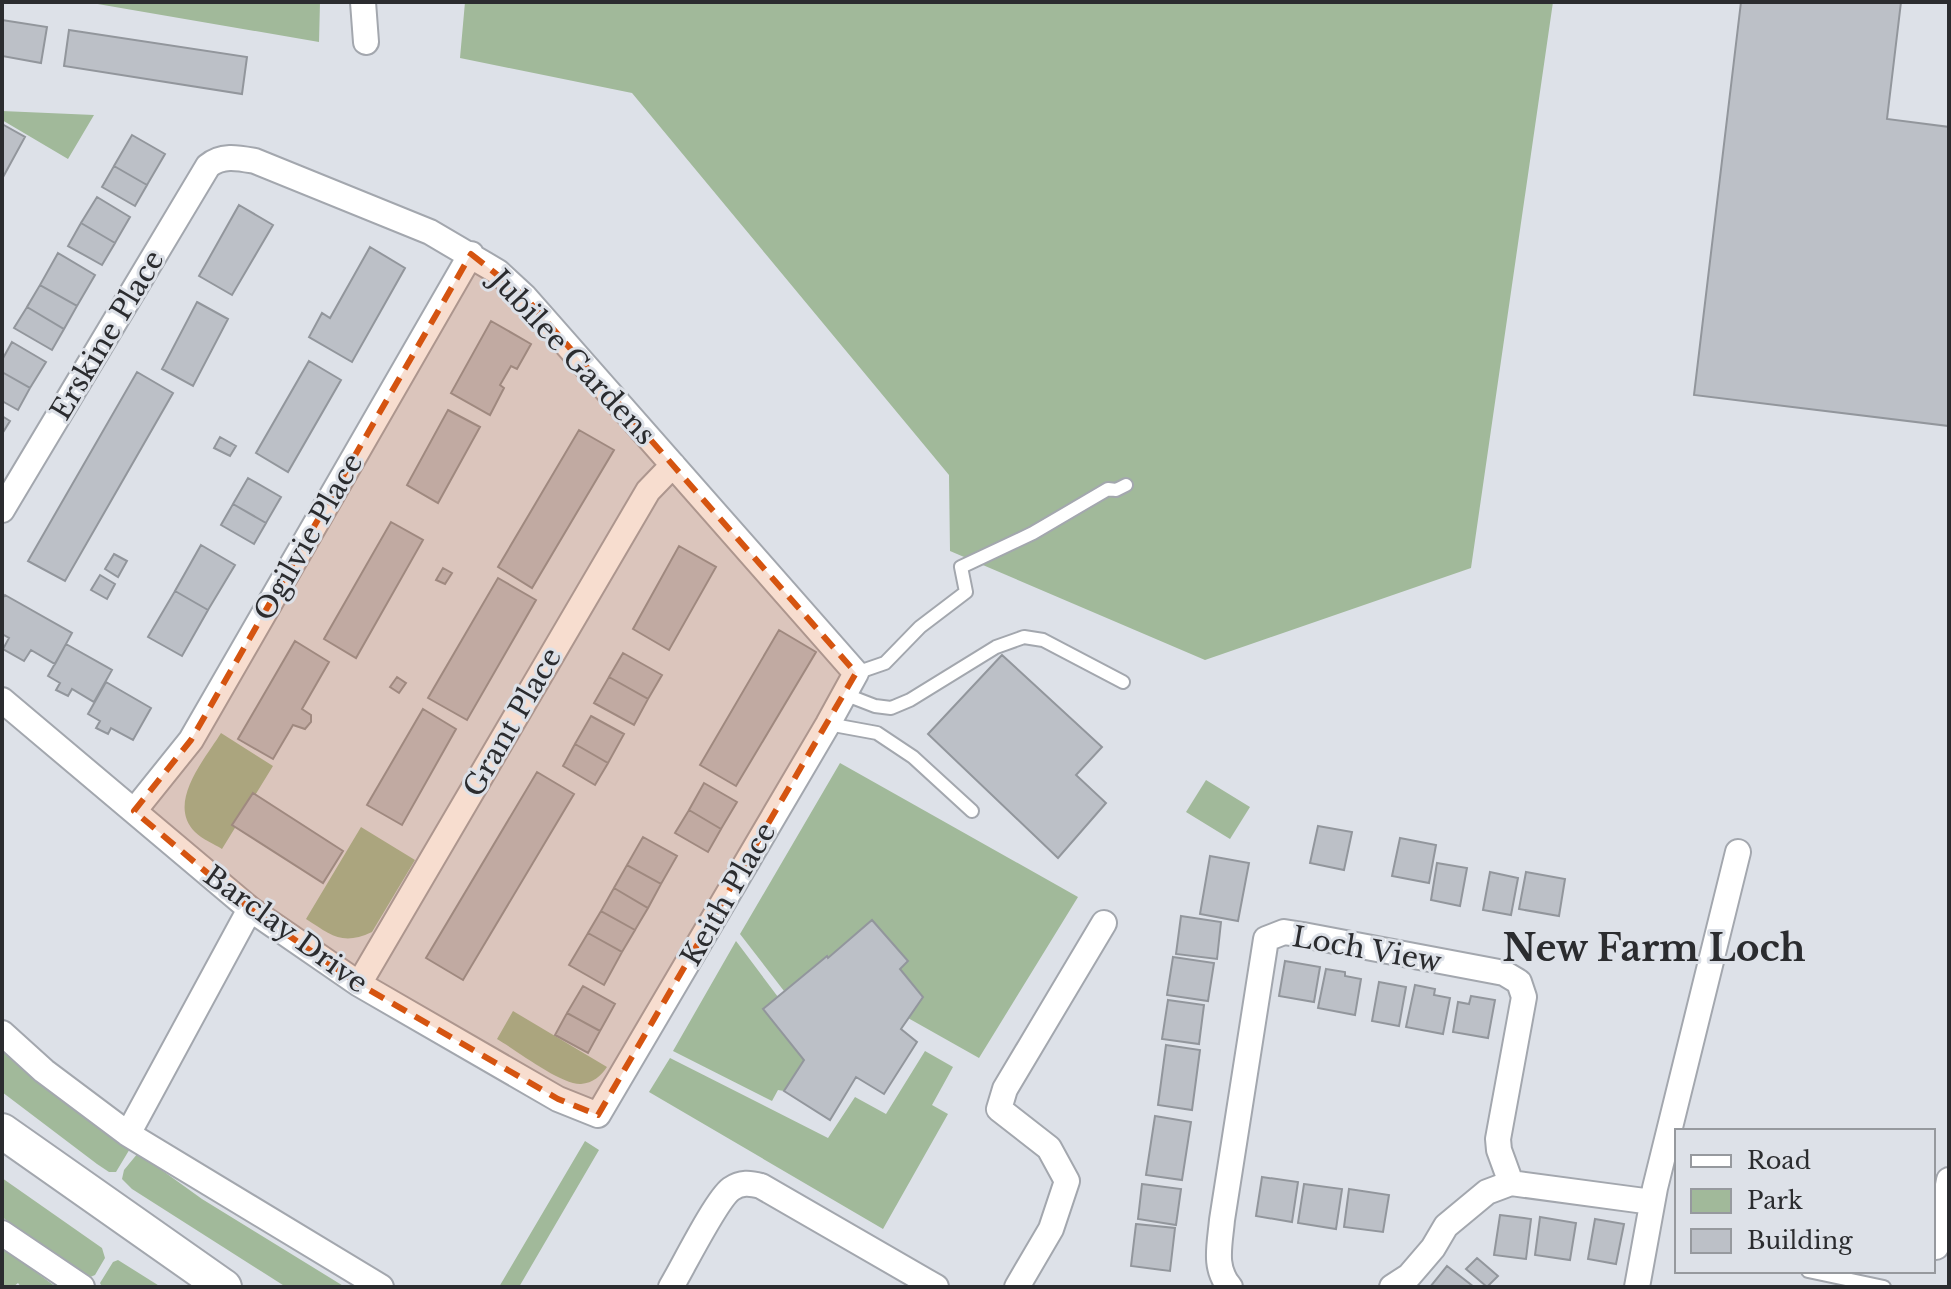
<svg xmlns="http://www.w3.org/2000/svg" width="1951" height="1289" font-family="'Libre Baskerville',serif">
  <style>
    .green { fill: #a1b99a }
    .building { fill: #bcc0c7; stroke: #92969c; stroke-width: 2 }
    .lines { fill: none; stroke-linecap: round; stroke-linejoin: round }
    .lane-casing { stroke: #a3a7ae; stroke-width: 16 }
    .street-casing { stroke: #a3a7ae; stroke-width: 28 }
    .secondary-casing { stroke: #a3a7ae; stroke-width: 38 }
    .lane { stroke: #fff; stroke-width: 12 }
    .street { stroke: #fff; stroke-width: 24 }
    .secondary { stroke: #fff; stroke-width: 34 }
    .marked { fill: #d55410; fill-opacity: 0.2; stroke: #d55410; stroke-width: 6; stroke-dasharray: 16 10; stroke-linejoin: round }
    .labels { text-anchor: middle; stroke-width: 6; stroke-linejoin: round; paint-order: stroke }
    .street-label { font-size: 28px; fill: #2b2c2f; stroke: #dde1e8 }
    .district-label { font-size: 36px; font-weight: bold; fill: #2b2c2f; stroke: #dde1e8 }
  </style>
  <rect width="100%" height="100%" fill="#dde1e8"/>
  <path class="green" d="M86 2H320L319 42Z
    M465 2H1553L1471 568 1205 660 950 551 949 475 632 93 460 58Z
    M2 111 94 115 68 159 2 120Z
    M221 733 273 766 222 849C214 844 202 839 195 832 166 803 205 759 221 733Z
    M840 763 1078 897 979 1058 908 1018 923 997 900 969 908 961 872 920 828 958 827 957 784 991 740 934Z
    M1206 780 1250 807 1230 839 1186 812Z
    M361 827 415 860 372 932C342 946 331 935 306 919Z
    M736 941 778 997 763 1009 804 1060 784 1091 778 1090 772 1101 673 1051Z
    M513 1011 607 1067C601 1076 593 1083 581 1084 561 1085 516 1050 497 1039Z
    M2 1048 131 1147 116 1172H109L97 1164 2 1092Z
    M925 1051 953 1067 932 1105 948 1114 883 1229 649 1092 670 1058 828 1138 855 1097 886 1114Z
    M585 1141 599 1150 519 1287H499Z
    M138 1153 202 1199 345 1287H286L132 1189 122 1179 124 1170Z
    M2 1178 102 1248 105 1258 95 1275 88 1278 2 1217Z
    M2 1247 56 1287H21L18 1283 13 1287H2Z
    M118 1260 161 1287H102L100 1283 113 1262Z"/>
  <path class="building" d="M1741 2H1901L1887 119 1949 127V426L1694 395Z
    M2 20 47 27 41 63 2 56Z
    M69 30 247 57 242 94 64 66Z
    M2 124 25 137 2 179Z
    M132 135 165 154 147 185 114 166Z
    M114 166 147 185 135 206 102 187Z
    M97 197 130 217 115 243 81 223Z
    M239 205 273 225 232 295 199 276Z
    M81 223 115 243 102 265 68 246Z
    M370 247 405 268 352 362 309 337 322 313 330 318Z
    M58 253 95 275 77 306 40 285Z
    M40 285 77 306 64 329 27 307Z
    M197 302 228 319 193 386 162 369Z
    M27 307 64 329 52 350 14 328Z
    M491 321 531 344 517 369 511 366 500 385 504 388 490 415 451 393Z
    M12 342 46 362 30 388 2 372V360Z
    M309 361 341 380 288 472 256 453Z
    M2 372 30 388 18 410 2 401Z
    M137 372 173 393 65 581 28 561Z
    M448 410 480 427 438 503 407 485Z
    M2 416 10 421 2 434Z
    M579 430 614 450 532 588 498 567Z
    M220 437 236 446 230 456 214 448Z
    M248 478 281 497 266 523 233 504Z
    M233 504 266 523 254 544 221 525Z
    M391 522 423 540 356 658 324 639Z
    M201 545 235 565 208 610 175 591Z
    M679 546 716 567 669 650 633 629Z
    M114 554 127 561 118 577 105 569Z
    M443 568 452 573 445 584 436 580Z
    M100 575 115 584 107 599 91 590Z
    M498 578 536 600 467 720 428 698Z
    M175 591 208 610 182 656 148 637Z
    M5 595 72 633 55 664 31 650 24 661 3 649 9 638 2 634V599Z
    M779 630 816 652 736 786 700 765Z
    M295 641 329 662 302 709 311 715V722L305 729 293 725 273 759 238 739Z
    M66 644 112 670 94 702 72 689 68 696 56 690 60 683 48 676Z
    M623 653 662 675 648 699 609 677Z
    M1002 655 1102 747 1076 775 1106 803 1058 858 928 734Z
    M397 677 406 683 399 693 390 687Z
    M609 677 648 699 634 725 594 703Z
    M106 682 151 708 133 740 111 728 108 734 96 728 100 721 88 714Z
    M423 709 456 729 402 825 367 805Z
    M591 716 624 734 608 763 575 744Z
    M575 744 608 763 595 785 563 766Z
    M537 772 574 794 463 980 426 958Z
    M704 783 737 802 721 829 689 810Z
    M253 793 343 851 323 883 232 825Z
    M689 810 721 829 708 852 675 833Z
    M1318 826 1352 832 1344 870 1310 863Z
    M643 837 677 856 661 884 627 865Z
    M1400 838 1436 845 1429 883 1392 876Z
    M1210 856 1249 863 1238 921 1200 914Z
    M1437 863 1467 868 1460 906 1431 900Z
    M627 865 661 884 648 908 614 888Z
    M1490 872 1518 878 1511 915 1483 910Z
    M1526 872 1565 879 1559 916 1519 909Z
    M614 888 648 908 635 930 601 911Z
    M601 911 635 930 622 952 588 933Z
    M1181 916 1221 922 1217 959 1176 954Z
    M872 920 908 961 900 969 923 997 901 1029 917 1042 884 1094 856 1077 830 1120 784 1091 804 1060 763 1009 827 956 828 958Z
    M588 933 622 952 604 985 569 965Z
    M1173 957 1214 963 1208 1001 1167 995Z
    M1285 961 1320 967 1314 1002 1279 996Z
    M1326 969 1345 972V976L1361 979 1355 1015 1318 1008Z
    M1379 982 1406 987 1399 1026 1372 1021Z
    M1415 985 1435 989 1434 995 1450 998 1443 1034 1406 1027Z
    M583 986 615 1004 600 1031 567 1013Z
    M1471 996 1495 1000 1488 1038 1453 1032 1458 1002 1469 1004Z
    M1168 1000 1204 1005 1199 1044 1162 1039Z
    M567 1013 600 1031 588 1053 555 1035Z
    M1166 1045 1200 1050 1192 1110 1158 1105Z
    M1155 1116 1191 1122 1182 1180 1146 1175Z
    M1262 1177 1298 1182 1292 1222 1256 1216Z
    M1142 1184 1181 1189 1176 1225 1138 1219Z
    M1304 1184 1342 1189 1336 1229 1298 1223Z
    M1349 1189 1389 1195 1383 1232 1344 1227Z
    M1500 1215 1531 1219 1526 1259 1494 1255Z
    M1540 1217 1576 1223 1570 1260 1535 1255Z
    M1595 1219 1624 1224 1616 1264 1588 1259Z
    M1136 1224 1175 1228 1170 1271 1131 1266Z
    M1477 1258 1498 1276 1487 1287 1466 1269Z
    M1447 1266 1474 1287H1430Z"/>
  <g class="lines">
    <g class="lane-casing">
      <path id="lane" d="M856 673 885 663 920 627 966 592 961 567 1033 533 1108 489 1116 490 1126 485
        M844 694 875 706 891 708 910 700 996 647 1024 637 1043 640 1123 682
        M828 724 877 733 913 757 972 811
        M1808 1271 1884 1287"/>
    </g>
    <g class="street-casing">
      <path id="street" d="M363 2 366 42
        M2 510 208 166C222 154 239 158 255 161L430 232 498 272 524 296 856 673 828 724 598 1115 558 1099 359 984 250 909 2 700
        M134 811 191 740 471 254
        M359 984 648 491 673 465
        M2 1033 44 1071 128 1134 381 1287
        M128 1134 250 909
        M2 1233 82 1287
        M1936 1247 1949 1180
        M671 1287C683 1267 716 1200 731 1189 741 1182 750 1183 761 1186L936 1287
        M1017 1287 1051 1229 1067 1181 1049 1148 999 1109 1005 1089 1104 923
        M1230 1287C1213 1268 1220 1244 1222 1220L1266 939 1284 932 1303 935 1504 973 1519 982 1524 997 1498 1139 1499 1150 1511 1183
        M1392 1287 1409 1276 1433 1248 1446 1226 1487 1192 1511 1183 1652 1202
        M1637 1287 1655 1188 1738 852"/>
    </g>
    <g class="secondary-casing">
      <path id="secondary" d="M2 1131 224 1287"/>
    </g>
    <use href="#lane" class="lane"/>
    <use href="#street" class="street"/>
    <use href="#secondary" class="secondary"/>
  </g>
  <path class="marked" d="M471 254 524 296 856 673 598 1115 558 1099 359 984 250 909 134 811 191 740Z"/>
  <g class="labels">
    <g class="street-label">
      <text transform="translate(107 335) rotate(-59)" y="10">Erskine Place</text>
      <text transform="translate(573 357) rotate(47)" y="10">Jubilee Gardens</text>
      <text transform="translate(308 537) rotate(-60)" y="10">Ogilvie Place</text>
      <text transform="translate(512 722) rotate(-60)" y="10">Grant Place</text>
      <text transform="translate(728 894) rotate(-60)" y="10">Keith Place</text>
      <text transform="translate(286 929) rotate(36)" y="10">Barclay Drive</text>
      <text transform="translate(1367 949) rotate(10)" y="10">Loch View</text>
    </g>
    <g class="district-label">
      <text x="1654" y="961">New Farm Loch</text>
    </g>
  </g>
  <rect width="1951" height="1289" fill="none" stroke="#2b2c2f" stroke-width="8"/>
  <rect x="1675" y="1129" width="260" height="144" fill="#dde1e8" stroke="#96999e" stroke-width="2"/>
  <rect x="1691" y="1155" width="40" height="12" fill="#ffffff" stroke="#96999e" stroke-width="2"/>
  <text x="1747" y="1169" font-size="24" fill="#2b2c2f">Road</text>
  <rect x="1691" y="1189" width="40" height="24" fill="#a1b99a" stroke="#96999e" stroke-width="2"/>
  <text x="1747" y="1209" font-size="24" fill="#2b2c2f">Park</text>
  <rect x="1691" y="1229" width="40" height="24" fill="#bcc0c7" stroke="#96999e" stroke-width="2"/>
  <text x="1747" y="1249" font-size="24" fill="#2b2c2f">Building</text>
</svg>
